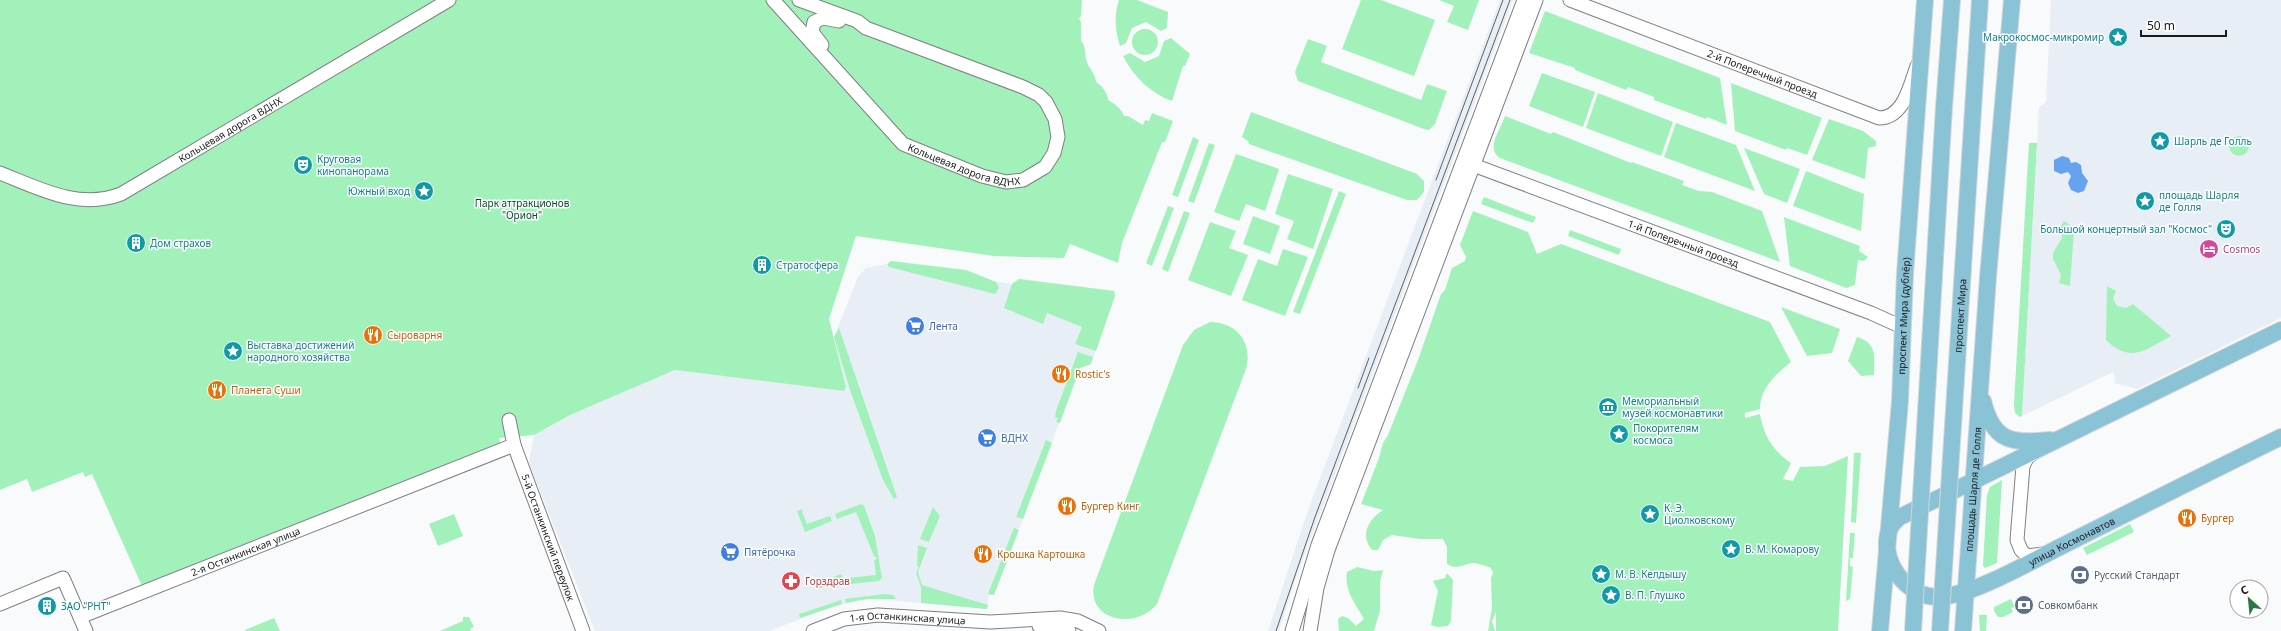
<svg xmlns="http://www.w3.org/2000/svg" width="2281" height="631" font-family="'Noto Sans',sans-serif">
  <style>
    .built { fill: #e8eef5 }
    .green { fill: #a2f1bb }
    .water { fill: #65a3ee }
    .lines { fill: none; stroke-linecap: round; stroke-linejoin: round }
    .minor-casing { stroke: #7e7f80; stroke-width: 15 }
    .major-casing { stroke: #d6d6d6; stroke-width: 18 }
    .minor { stroke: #fff; stroke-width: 13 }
    .major { stroke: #8ac2d6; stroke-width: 16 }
    .tram { stroke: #5f6061; stroke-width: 1 }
    .major-bridge-casing { stroke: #d6d6d6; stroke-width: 18; stroke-linecap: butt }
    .major-bridge { stroke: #8ac2d6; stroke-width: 16 }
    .labels { text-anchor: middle; stroke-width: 3; stroke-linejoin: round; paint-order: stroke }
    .culture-label { font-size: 10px; fill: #0d838f; stroke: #fff; text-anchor: start }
    .street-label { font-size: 10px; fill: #1b1b1c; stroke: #fff }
    .park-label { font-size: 10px; fill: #004f28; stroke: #fff }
    .hotel-label { font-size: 10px; fill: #b23c85; stroke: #fff; text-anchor: start }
    .shop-label { font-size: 10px; fill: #366cbe; stroke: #fff; text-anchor: start }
    .food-label { font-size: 10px; fill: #c56008; stroke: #fff; text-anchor: start }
    .service-label { font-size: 10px; fill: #4e5e75; stroke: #fff; text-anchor: start }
    .health-label { font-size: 10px; fill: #be3a42; stroke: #fff; text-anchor: start }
  </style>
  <rect width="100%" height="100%" fill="#f9fafb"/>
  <path class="built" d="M1500 0H1513L1294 583 1279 631H1268L1307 513Z
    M2051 0H2281V318L2137 389 2114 383 2115 377 2113 372 2022 416 2037 143 2039 107 2046 102Z
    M887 264 888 266 996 282 993 281 1012 284 1019 279 1114 291 1115 296 1091 364 1080 368 994 595H989L987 609 877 599 858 600 829 608 769 631H595L529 463 534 435 570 415 675 370 844 390 846 387 834 337 858 277 866 268Z"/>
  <path class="green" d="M0 0H1082L1081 16 1079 19 1081 22V41C1087 47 1084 56 1087 62 1089 69 1096 74 1096 82 1102 85 1108 94 1108 100 1115 104 1121 108 1124 116H1128L1143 125 1145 120 1149 121 1152 113 1173 121 1165 142H1162L1122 243 1118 263 1070 244 1064 258 994 256 856 236 829 319 846 387 844 391 675 370 570 415 534 435 499 438 500 442 497 447 142 586 92 474 85 477 83 472 32 492 27 479 0 490Z
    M1119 0H1137L1168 12 1167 28 1161 31 1146 22 1132 28 1126 43 1120 46C1115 31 1114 14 1119 0Z
    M1361 0H1381L1435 20 1414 76 1342 49Z
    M1439 0H1479L1468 30 1447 22 1454 6Z
    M1545 11 1720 78 1727 125 1707 117 1706 119 1654 100V97L1628 87 1626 90 1575 70V68L1529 53Z
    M1132 42a13 13 0 1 1 26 0a13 13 0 1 1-26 0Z
    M1171 38 1190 54 1185 66H1183L1172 101C1150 93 1134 77 1123 56L1130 53 1145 62 1159 56 1164 41Z
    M1308 39 1327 46 1321 62 1421 100 1427 84 1447 91 1435 124 1429 130 1424 129 1298 81 1295 72Z
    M1542 73 1595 92 1583 127 1529 106Z
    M1731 83 1822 118 1807 155 1787 148 1786 150 1735 131Z
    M1598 93 1673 122 1661 156 1586 128Z
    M1251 112 1417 174 1424 181V192L1417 200H1407L1249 144 1248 141 1242 137Z
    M1505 116 1551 134 1553 132 1631 163 1632 162 1684 181 1682 185 1699 191 1712 192 1762 211 1780 262 1500 158C1485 148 1501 129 1505 116Z
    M1829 119 1863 131 1876 141V146L1868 148 1865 179 1812 160Z
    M1676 123 1736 145 1755 191 1664 157Z
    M2229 146a10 10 0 1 1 20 0a10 10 0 1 1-20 0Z
    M1193 137 1199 140 1178 197 1172 195Z
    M1209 143 1215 145 1194 203 1188 201Z
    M2029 143H2037L2022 416 2020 417 2015 413 2014 404Z
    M1744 148 1800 169 1787 203 1764 194Z
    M1236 154 1279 169 1265 211 1246 204 1239 221 1214 212Z
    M1806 171 1864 194 1861 231 1793 206Z
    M1288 174 1333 189 1313 249 1287 239 1294 221 1275 214Z
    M1339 191 1346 194 1300 314 1293 312Z
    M1484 197 1536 217 1533 223 1481 204Z
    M1168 206 1174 208 1152 266 1146 263Z
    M1184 211 1190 213 1168 272 1162 269Z
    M1473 211 1528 232 1537 254 1561 244 1770 322 1791 362C1776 374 1760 388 1760 409L1745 413V418L1760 414C1764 436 1772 450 1791 463L1783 479 1793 481 1800 467 1825 466 1848 456 1838 631H1496V612L1492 621 1495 631H1488L1492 608 1491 578 1493 573 1491 568C1486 566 1480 564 1475 563 1464 563 1457 571 1447 564V547L1443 539H1420L1392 535 1383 540 1378 550H1372C1359 535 1369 519 1383 510L1361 504 1379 458 1383 443 1388 435 1418 360 1441 294 1445 290 1452 268 1465 261 1466 257 1460 245Z
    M1253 216 1280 226 1270 254 1243 244Z
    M1784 217 1860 246 1859 251 1868 257 1864 261 1858 260 1855 285 1846 288 1790 266Z
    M2064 221 2069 224 2074 231 2070 286 2059 283 2061 275 2053 259V253L2062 238 2061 226Z
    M1210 222 1236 231 1229 248 1248 255 1231 296 1188 280Z
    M1570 230 1621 249 1619 255 1568 236Z
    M1283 249 1308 257 1285 316 1242 300 1258 259 1277 266Z
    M891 261 966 270 996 282 999 288 995 294 889 267 887 264Z
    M1019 279 1114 291 1115 296 1096 351 1075 344 1082 327 1047 313 1043 324 1004 308 1012 284Z
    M2107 286 2116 291 2113 299 2117 306 2126 308 2133 304 2171 336C2145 350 2131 364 2106 340Z
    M1781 307 1840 329 1832 353 1807 356Z
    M1210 322C1237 322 1253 343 1246 369L1157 604C1135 631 1087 620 1094 585L1183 345 1194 330Z
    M839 328 897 497 894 499 883 480 851 393 834 337Z
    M1857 337C1878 344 1874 356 1874 375L1861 376 1848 361Z
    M1078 352 1093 357 1091 364 1080 368 1060 423 1056 422 1058 418 1055 417 1056 411Z
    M1046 440 1052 443 1023 519 1016 517Z
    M1854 453H1861L1856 523 1851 522Z
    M2002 480 1997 563 1985 568 1983 566 1987 495 1990 487Z
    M861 504 864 506 875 536 882 578 879 581 850 584 849 578 876 575 874 561 877 558 874 556 856 512 837 519 835 514Z
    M933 507 940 516 929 542 920 539Z
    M803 509 802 512 807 524 830 516 832 521 805 532 797 511Z
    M454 514 463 536 438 546 429 524Z
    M2130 524 2134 532 2087 555 2083 548Z
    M1014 528 1019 530 994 595 988 594Z
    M1850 533H1855L1853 558H1850V566L1853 567 1850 599 1846 601Z
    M918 545 927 548 918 572 922 585 988 605 987 609 921 603V587L916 573 919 567 917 566Z
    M1357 567 1374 571 1383 570 1380 582V611L1374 631H1339L1338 619 1342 616 1348 618 1356 626 1364 619C1355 603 1344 591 1347 572Z
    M1447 573 1453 580 1451 621 1448 626 1437 627 1431 625 1438 591 1433 581 1445 578Z
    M841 574 845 584 840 583 816 589 814 585Z
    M884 594 893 595 896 599H867L846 603 845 599Z
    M2011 599 2015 607 2011 608 2013 612 2003 617H1998L1994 611V607Z
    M841 600 842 604 800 618 799 614Z
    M1979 615H1987L1986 631H1980Z
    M463 617H469L474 627 470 629 471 631H440L463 621Z
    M274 618 280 631H246L245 630Z"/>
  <path class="water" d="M2062 156 2069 158 2071 163 2076 162 2081 165 2082 173 2088 181 2084 191 2078 193 2071 190 2068 183 2071 176 2068 172 2061 174 2054 171V160Z"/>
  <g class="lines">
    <g class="minor-casing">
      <g id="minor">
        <path id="s1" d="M773 0 903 144 982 176 1006 182 1023 180 1045 167 1054 153 1058 137 1055 119 1046 102 1039 95 1023 87 866 28 857 21 799 0"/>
        <path id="s2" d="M1570 0 1879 118C1904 118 1910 85 1917 66"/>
        <path d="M822 45 812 32 814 22 823 18 839 21"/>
        <path id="s3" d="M1465 162 1871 313 1902 327"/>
        <path id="s4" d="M0 173C40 189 79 210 121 194L449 0"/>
        <path id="s5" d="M509 420 514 445 583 631"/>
        <path d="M2033 453 2027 458 2023 466 2017 540 2021 550 2027 556 2043 554"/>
        <path d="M0 604 63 578 86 631"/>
        <path id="s6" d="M80 617 514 445"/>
        <path d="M1039 626 1058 627 1069 631"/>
        <path id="s7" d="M813 631 844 619 878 615 990 622 1060 618 1078 621 1099 631"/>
        <path d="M1292 631 1318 545 1524 0"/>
        <path d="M1310 631 1317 588 1328 550 1536 0"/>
      </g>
    </g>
    <g class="major-casing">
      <g id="major">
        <path d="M1944 107 1952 0"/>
        <path d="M1973 110 1980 0"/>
        <path id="s8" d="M2281 330 1900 517C1889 525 1886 535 1887 548 1890 573 1912 597 1938 597 1973 596 2033 560 2066 544 2138 508 2209 472 2281 437"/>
        <path d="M1983 401C1993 442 2012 444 2050 440"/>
        <path id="s9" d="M1880 631 1900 401 1905 274 1925 0"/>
        <path id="s10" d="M1963 631 1988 277 2012 0"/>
      </g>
    </g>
    <use href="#minor" class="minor"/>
    <use href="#major" class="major"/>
    <path class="tram" d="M1436 180 1503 0
      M1358 388 1369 358
      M1276 631 1315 517 1510 0"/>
    <g class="major-bridge-casing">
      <g id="major-bridge">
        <path d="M1913 631 1944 107"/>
        <path id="s11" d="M1940 631 1973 110"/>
      </g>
    </g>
    <use href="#major-bridge" class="major-bridge"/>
  </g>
  <defs>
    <g id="sight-disc" transform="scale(1)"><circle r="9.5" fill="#0f9aa8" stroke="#fff"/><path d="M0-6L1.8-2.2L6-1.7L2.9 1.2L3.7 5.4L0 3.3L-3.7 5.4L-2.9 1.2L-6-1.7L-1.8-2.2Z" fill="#fff"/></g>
    <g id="theatre-disc" transform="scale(1)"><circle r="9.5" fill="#0f9aa8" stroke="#fff"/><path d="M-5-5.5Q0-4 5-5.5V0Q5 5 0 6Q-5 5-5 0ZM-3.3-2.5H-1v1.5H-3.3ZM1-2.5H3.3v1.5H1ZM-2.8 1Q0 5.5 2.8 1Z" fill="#fff"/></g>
    <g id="building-disc" transform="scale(1)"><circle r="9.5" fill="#0f9aa8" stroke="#fff"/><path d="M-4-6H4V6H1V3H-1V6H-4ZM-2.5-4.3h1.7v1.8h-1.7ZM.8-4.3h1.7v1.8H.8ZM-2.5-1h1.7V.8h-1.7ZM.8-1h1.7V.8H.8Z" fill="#fff"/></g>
    <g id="hotel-disc" transform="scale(1)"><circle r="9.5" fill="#d1479c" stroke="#fff"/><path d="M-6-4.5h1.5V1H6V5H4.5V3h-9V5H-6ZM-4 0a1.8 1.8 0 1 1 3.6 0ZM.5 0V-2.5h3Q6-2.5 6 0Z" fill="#fff"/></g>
    <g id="supermarket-disc" transform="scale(1)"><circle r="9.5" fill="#3f7fe0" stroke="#fff"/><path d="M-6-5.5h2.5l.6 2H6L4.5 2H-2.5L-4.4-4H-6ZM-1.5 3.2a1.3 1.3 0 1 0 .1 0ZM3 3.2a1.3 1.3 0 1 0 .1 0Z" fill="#fff"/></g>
    <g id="restaurant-disc" transform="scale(1)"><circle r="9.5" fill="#e8710a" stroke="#fff"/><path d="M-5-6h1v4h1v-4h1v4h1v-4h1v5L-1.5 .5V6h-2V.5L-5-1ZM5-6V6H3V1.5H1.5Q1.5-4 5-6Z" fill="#fff"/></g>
    <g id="museum-disc" transform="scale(1)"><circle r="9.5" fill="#0f9aa8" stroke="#fff"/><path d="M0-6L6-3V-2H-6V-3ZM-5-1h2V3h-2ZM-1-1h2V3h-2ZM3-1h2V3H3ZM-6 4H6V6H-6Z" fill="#fff"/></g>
    <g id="bank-disc" transform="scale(1)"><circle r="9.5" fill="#5c6f8a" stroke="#fff"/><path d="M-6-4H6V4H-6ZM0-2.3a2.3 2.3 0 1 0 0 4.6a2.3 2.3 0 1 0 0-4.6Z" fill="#fff"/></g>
    <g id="pharmacy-disc" transform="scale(1)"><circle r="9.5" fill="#e0444e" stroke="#fff"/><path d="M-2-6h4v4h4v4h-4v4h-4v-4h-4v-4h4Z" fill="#fff"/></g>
  </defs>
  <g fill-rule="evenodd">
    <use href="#sight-disc" x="2118" y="37"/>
    <use href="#sight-disc" x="2160" y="141"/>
    <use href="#theatre-disc" x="303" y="165"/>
    <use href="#sight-disc" x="424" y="191"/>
    <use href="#sight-disc" x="2145" y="201"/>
    <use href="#theatre-disc" x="2226" y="229"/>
    <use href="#building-disc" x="136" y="243"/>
    <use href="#hotel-disc" x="2209" y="249"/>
    <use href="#building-disc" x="762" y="265"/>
    <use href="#supermarket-disc" x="915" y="326"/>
    <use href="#restaurant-disc" x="373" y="335"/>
    <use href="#sight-disc" x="233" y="351"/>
    <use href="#restaurant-disc" x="1061" y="374"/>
    <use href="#restaurant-disc" x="217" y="390"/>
    <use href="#museum-disc" x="1608" y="407"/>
    <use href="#sight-disc" x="1619" y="434"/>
    <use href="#supermarket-disc" x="987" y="438"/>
    <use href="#restaurant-disc" x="1067" y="506"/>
    <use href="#sight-disc" x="1650" y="514"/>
    <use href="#restaurant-disc" x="2187" y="518"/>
    <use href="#sight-disc" x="1731" y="549"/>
    <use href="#supermarket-disc" x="730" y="552"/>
    <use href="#restaurant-disc" x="983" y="554"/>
    <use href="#sight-disc" x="1601" y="574"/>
    <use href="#bank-disc" x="2080" y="575"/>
    <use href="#pharmacy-disc" x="791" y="581"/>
    <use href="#sight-disc" x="1611" y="595"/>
    <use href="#bank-disc" x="2024" y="605"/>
    <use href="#building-disc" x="47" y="606"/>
  </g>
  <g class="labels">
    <g class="culture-label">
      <text x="2104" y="41" text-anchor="end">Макрокосмос-микромир</text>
      <text x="2174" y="145">Шарль де Голль</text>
      <text x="317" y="163">Круговая<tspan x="317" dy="12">кинопанорама</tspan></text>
      <text x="410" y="195" text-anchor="end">Южный вход</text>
      <text x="2159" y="199">площадь Шарля<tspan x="2159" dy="12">де Голля</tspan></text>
      <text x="2212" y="233" text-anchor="end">Большой концертный зал "Космос"</text>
      <text x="150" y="247">Дом страхов</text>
      <text x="776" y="269">Стратосфера</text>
      <text x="247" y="349">Выставка достижений<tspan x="247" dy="12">народного хозяйства</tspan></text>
      <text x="1622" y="405">Мемориальный<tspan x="1622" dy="12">музей космонавтики</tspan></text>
      <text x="1633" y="432">Покорителям<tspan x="1633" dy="12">космоса</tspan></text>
      <text x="1664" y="512">К. Э.<tspan x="1664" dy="12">Циолковскому</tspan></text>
      <text x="1745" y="553">В. М. Комарову</text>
      <text x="1615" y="578">М. В. Келдышу</text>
      <text x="1625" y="599">В. П. Глушко</text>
      <text x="61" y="610">ЗАО "РНТ"</text>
    </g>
    <g class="street-label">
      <text dy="4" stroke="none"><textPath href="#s2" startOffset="206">2-й Поперечный проезд</textPath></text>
      <text dy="4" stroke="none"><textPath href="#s4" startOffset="253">Кольцевая дорога ВДНХ</textPath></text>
      <text dy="4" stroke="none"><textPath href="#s1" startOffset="259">Кольцевая дорога ВДНХ</textPath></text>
      <text dy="4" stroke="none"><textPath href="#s3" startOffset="233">1-й Поперечный проезд</textPath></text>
      <text dy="4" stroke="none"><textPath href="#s11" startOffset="316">проспект Мира</textPath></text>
      <text dy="4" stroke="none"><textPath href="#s9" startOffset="316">проспект Мира (дублёр)</textPath></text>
      <text dy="4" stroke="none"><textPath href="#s10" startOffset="142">площадь Шарля де Голля</textPath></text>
      <text dy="4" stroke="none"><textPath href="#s5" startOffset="124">5-й Останкинский переулок</textPath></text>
      <text dy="4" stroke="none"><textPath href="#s8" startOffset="682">улица Космонавтов</textPath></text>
      <text dy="4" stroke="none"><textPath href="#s6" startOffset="178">2-я Останкинская улица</textPath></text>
      <text dy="4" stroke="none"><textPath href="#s7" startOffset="97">1-я Останкинская улица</textPath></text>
    </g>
    <g class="park-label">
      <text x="522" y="207">Парк аттракционов<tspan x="522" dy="12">"Орион"</tspan></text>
    </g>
    <g class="hotel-label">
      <text x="2223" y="253">Cosmos</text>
    </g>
    <g class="shop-label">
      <text x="929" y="330">Лента</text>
      <text x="1001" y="442">ВДНХ</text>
      <text x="744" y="556">Пятёрочка</text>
    </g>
    <g class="food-label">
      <text x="387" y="339">Сыроварня</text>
      <text x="1075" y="378">Rostic's</text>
      <text x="231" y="394">Планета Суши</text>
      <text x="1081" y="510">Бургер Кинг</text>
      <text x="2201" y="522">Бургер</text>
      <text x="997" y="558">Крошка Картошка</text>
    </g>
    <g class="service-label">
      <text x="2094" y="579">Русский Стандарт</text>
      <text x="2038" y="609">Совкомбанк</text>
    </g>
    <g class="health-label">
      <text x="805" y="585">Горздрав</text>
    </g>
  </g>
  <g transform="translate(2249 599) rotate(333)"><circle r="19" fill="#ffffff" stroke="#a4a4a4"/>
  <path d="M0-3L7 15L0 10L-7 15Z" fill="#2d7643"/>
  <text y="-6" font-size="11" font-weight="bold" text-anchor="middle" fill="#1b1b1c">С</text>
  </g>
  <path d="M2141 30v6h85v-6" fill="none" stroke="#1b1b1c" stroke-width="2"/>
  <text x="2147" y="30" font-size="12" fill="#1b1b1c" stroke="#ffffff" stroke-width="3" paint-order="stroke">50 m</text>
</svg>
